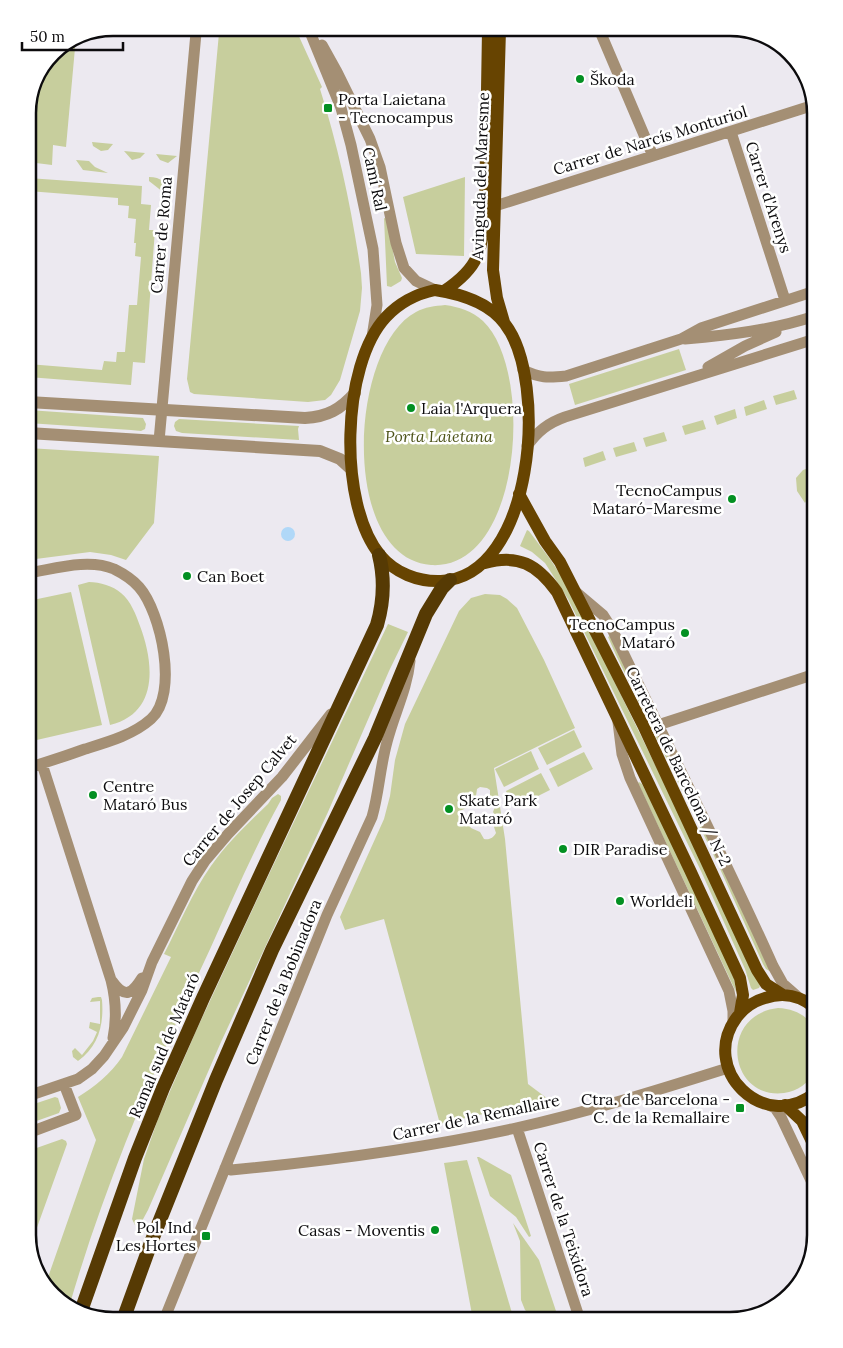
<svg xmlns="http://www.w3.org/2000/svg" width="843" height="1348" font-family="Lora,serif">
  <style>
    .green { fill: #c7ce9d; fill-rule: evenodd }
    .water { fill: #b0d8f8 }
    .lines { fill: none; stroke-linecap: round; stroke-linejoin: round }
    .minor { stroke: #a48f74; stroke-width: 11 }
    .tertiary { stroke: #a48f74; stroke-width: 12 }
    .primary { stroke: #674401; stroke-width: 12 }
    .trunk { stroke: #563a04; stroke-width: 14 }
    .poi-dot { fill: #039022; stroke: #fff; stroke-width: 2 }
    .labels { text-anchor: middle; stroke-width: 5; stroke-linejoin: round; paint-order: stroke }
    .poi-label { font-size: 16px; fill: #0c0b0d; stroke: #fff; text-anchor: start }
    .street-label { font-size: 16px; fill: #0c0b0d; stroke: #fff }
    .park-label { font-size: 16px; font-style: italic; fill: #4d5319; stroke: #fff }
    .rim { fill: none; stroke: #0c0b0d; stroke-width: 2.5 }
  </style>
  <rect width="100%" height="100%" fill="#ece9f0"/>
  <path class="green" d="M297 32 322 87 320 89C339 149 352 211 361 273L362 288 360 311 340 380 331 395 325 400 308 402 194 394 190 392 187 379 219 33Z
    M76 37 66 147 53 145 52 165 28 162V108L53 52Z
    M92 142 113 144 108 150 101 151 93 146Z
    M124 151 145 153 140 158 132 160Z
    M156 154 177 156 168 163 160 160Z
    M76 160 89 161 95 167 108 173 83 170Z
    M149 177C161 177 167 183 172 194L163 192 149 181Z
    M465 177 464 256 416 254 403 197Z
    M28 178 142 186 141 204 151 205 149 230H155L145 363 133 362 131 385 28 377V364L102 370 104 361 116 362 117 352H125L129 305H137L141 257 135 256 136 243H134L136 219 128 218 129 206 118 205V198L28 191Z
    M384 218 387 219 395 262 402 278 401 281 391 287 387 286Z
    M445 305C459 307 472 311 483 321 535 370 522 571 431 565 339 558 349 347 416 312 425 307 435 306 445 305Z
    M679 349 686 370 575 405 569 384Z
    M794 390 797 399 776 405 773 396Z
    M764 400 767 409 746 416 744 407Z
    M735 409 737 418 717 425 714 416Z
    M28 410 143 418 146 424 145 429 141 431 131 430 28 423Z
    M179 419 299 426 298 429 299 440 182 433 176 431 174 426 175 422Z
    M703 420 706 429 685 435 682 426Z
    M664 432 667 441 646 447 643 438Z
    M634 442 637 451 616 457 613 448Z
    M28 448 159 456 154 523 126 560 111 555 90 552 28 560Z
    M603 451 606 460 585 467 583 458Z
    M815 466V490L810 494 805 503 797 491 796 478 803 470Z
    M527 530 529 531 550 559 567 585 694 844 760 986 759 988 753 990 751 988 745 969 701 871 568 599 545 563 532 552 520 546Z
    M89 582C100 582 113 586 121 593 131 601 136 615 140 626 154 663 159 713 110 725L78 585Z
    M71 592 102 725 28 742V601Z
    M485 594 500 595 507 599 517 608 544 660 575 728 494 768 505 839 528 1084 548 1099 440 1124 384 919 345 930 340 917 384 819 390 796 395 760 405 724 459 611 471 598ZM480 787 487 788 490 790V798L496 804 493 812 498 820 494 827 496 833C493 838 490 840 484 839L480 832 471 828 469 825 461 823 459 815 460 811 468 807V799L470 796H476L477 789Z
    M388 624 408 632 389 671 328 812 221 1042 148 1210 141 1223 135 1225 132 1219 144 1159 158 1119 196 1031 262 889Z
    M611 635 773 973 766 969 763 964 716 860 616 655 608 637Z
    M574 730 582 747 547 765 538 748Z
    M531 751 539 769 504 787 495 769Z
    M584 752 593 769 558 787 549 769Z
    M541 773 550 790 514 808 506 791Z
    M639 782 642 784 687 873 734 978 736 992 638 783Z
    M278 794 281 796V800C255 847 233 898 211 947 156 1064 105 1183 69 1307L66 1306 46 1283 96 1140 78 1097C96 1086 110 1074 122 1057L171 957 164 954C179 925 192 893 211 866 227 843 248 823 268 804L272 798Z
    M98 997H101L102 1000C104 1024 99 1046 78 1061L73 1057 72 1051 75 1048 82 1055 93 1041 97 1032 89 1028 90 1022 100 1024V1001L90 1002 92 998Z
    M778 1008C795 1009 806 1015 815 1028V1072C808 1083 798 1091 784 1093 728 1100 718 1015 778 1008Z
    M55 1097 58 1098 61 1108 59 1113 28 1124V1106Z
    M62 1139 66 1141 67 1144 30 1247 28 1235V1151Z
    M477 1157H479L511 1175 531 1236 529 1237 516 1217 490 1196Z
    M467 1160 514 1320H473L444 1163Z
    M513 1223 539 1260 559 1320H536L525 1310 521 1300 520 1241Z"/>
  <path class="water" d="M281 534a7 7 0 1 1 14 0a7 7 0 1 1-14 0Z"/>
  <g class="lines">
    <path class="minor" d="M599 29 653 156
      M310 32 341 108 351 145 373 249 377 305 372 337
      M322 45 337 72 370 139 380 167 396 243 404 268 416 281 435 290
      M731 132 785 300
      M495 206 814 105
      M685 339C729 335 773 330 815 316
      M708 367 745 346 776 332
      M523 370C540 378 547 378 566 376L681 339 701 328 815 291
      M159 441 196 33
      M527 446C538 431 548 423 565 417L815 339
      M577 593 603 615 612 629C665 741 722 852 773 966L783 984 799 998
      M618 722 622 754 630 778 729 991 733 1011V1022
      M658 725 815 674
      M42 764 111 980C116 1000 117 1018 113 1038
      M28 768C47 762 66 756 85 749 108 742 133 735 151 719 179 694 161 612 139 587 133 580 122 573 114 569 88 558 54 569 28 573
      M112 981C125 999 132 994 142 978
      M28 1096 78 1079 92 1069 104 1056 123 1028 142 990 152 962 192 881 205 861 228 834 282 777 331 714
      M769 1105 775 1108 781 1117 815 1189
      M517 1128 580 1320
      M28 1133 76 1115 64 1084
      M225 1168 231 1170C327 1161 421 1149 516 1128 588 1112 658 1090 728 1068
      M164 1320 327 915 372 817C379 793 380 767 387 742 394 714 407 690 410 661"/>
    <path class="tertiary" d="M28 402 305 418C327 417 341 409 355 393
      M28 433 320 451 340 459 351 469"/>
    <path class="primary" d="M500 30 493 270 497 298 504 322
      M435 290C461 294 489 302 505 324 549 381 534 577 441 581 418 582 395 573 380 555 338 504 341 365 386 317 400 302 416 294 435 290Z
      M444 291C480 267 482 251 485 210L488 30
      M519 494 545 541 560 562 643 725 757 970 766 984 783 995
      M485 563C518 554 537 564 557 592L690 870 740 978 743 995 740 1013
      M815 1093C764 1134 698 1069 737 1017 744 1008 754 1001 765 998 783 992 801 996 815 1008
      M785 1105 802 1121 815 1148"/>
    <path class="trunk" d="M81 1311 135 1158 163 1088 203 998 377 625C384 601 385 579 379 555
      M123 1320 152 1240 216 1080 272 950 375 738 426 614 442 588 450 580"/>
  </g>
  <g class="poi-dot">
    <circle cx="580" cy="79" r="5"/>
    <rect x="323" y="103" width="10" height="10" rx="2.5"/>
    <circle cx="411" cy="408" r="5"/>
    <circle cx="732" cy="499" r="5"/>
    <circle cx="187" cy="576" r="5"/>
    <circle cx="685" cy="633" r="5"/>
    <circle cx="93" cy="795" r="5"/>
    <circle cx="449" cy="809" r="5"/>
    <circle cx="563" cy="849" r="5"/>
    <circle cx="620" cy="901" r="5"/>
    <rect x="735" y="1103" width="10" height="10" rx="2.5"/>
    <circle cx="435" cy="1230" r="5"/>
    <rect x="201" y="1231" width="10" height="10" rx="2.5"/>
  </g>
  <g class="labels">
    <g class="poi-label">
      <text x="590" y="85">Škoda</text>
      <text x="338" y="105">Porta Laietana<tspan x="338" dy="18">- Tecnocampus</tspan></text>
      <text x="421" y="414">Laia l'Arquera</text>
      <text x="722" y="496" text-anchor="end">TecnoCampus<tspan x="722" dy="18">Mataró-Maresme</tspan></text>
      <text x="197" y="582">Can Boet</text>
      <text x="675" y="630" text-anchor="end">TecnoCampus<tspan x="675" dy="18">Mataró</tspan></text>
      <text x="103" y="792">Centre<tspan x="103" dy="18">Mataró Bus</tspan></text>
      <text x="459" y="806">Skate Park<tspan x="459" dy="18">Mataró</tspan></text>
      <text x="573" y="855">DIR Paradise</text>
      <text x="630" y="907">Worldeli</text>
      <text x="730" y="1105" text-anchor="end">Ctra. de Barcelona -<tspan x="730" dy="18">C. de la Remallaire</tspan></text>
      <text x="196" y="1233" text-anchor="end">Pol. Ind.<tspan x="196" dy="18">Les Hortes</tspan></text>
      <text x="425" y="1236" text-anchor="end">Casas - Moventis</text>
    </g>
    <g class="street-label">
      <text transform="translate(650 140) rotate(-17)" y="6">Carrer de Narcís Monturiol</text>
      <text transform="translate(480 176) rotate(-88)" y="6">Avinguda del Maresme</text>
      <text transform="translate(375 179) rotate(78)" y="6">Camí Ral</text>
      <text transform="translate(769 197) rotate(72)" y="6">Carrer d'Arenys</text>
      <text transform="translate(161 235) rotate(-85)" y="6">Carrer de Roma</text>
      <text transform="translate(679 766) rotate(64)" y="6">Carretera de Barcelona / N-2</text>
      <text transform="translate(239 800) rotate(-50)" y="6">Carrer de Josep Calvet</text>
      <text transform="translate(283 982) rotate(-68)" y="6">Carrer de la Bobinadora</text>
      <text transform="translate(164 1045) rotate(-67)" y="6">Ramal sud de Mataró</text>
      <text transform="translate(476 1117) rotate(-12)" y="6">Carrer de la Remallaire</text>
      <text transform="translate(564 1219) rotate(72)" y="6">Carrer de la Teixidora</text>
    </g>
    <g class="park-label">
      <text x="439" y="442">Porta Laietana</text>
    </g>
  </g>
  <path d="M0 0H843V1348H0ZM113 36H730A77 77 0 0 1 807 113V1235A77 77 0 0 1 730 1312H113A77 77 0 0 1 36 1235V113A77 77 0 0 1 113 36Z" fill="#fff" fill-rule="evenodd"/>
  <path class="rim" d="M113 36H730A77 77 0 0 1 807 113V1235A77 77 0 0 1 730 1312H113A77 77 0 0 1 36 1235V113A77 77 0 0 1 113 36Z"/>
  <path d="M22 42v8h101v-8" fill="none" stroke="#0c0b0d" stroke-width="2.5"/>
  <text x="30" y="42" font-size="15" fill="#0c0b0d" stroke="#ffffff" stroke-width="4" paint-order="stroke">50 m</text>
</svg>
